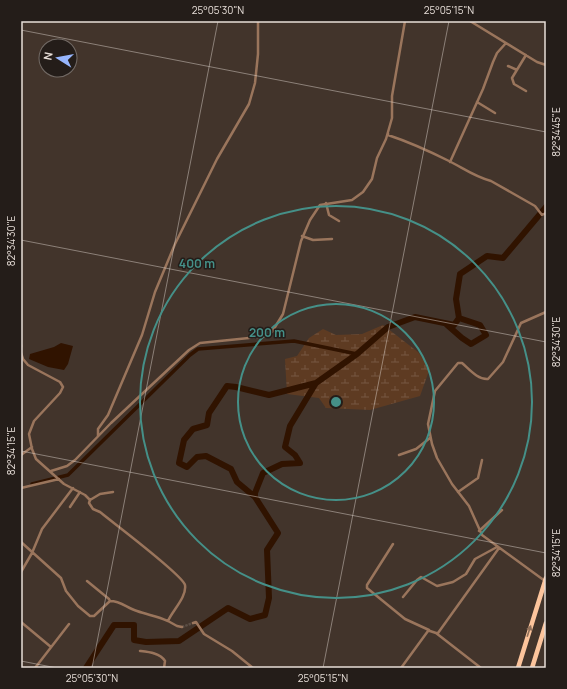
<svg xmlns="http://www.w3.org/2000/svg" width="567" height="689" font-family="Manrope,sans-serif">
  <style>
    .wetland { fill: url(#wetland-marsh) }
    .water { fill: #301300 }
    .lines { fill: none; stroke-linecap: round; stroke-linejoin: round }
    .canal { stroke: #301300; stroke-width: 3.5 }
    .river { stroke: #301300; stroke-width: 6 }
    .minor-tunnel { stroke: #5b4e45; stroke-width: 2.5; stroke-dasharray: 2.5 1; stroke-linecap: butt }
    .minor { stroke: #9a755c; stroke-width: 2.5 }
    .trunk { stroke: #fcc49c; stroke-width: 4.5 }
    .oneway { fill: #90705a }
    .ticks { fill: none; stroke: #e7ded8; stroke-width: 1; stroke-opacity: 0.45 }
    .ring { fill: none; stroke: #459088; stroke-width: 2 }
    .centre { fill: #459088; stroke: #241d19; stroke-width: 2 }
    .ring-label { font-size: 12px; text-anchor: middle; font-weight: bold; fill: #459088; stroke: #241d19; stroke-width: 3; stroke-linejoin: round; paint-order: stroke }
    .neatline { fill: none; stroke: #e7ded8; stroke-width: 1.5 }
    .ticks-label { font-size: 10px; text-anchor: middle; fill: #e7ded8 }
  </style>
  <defs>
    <pattern id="wetland-marsh" width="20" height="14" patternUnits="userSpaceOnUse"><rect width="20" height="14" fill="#5e3b22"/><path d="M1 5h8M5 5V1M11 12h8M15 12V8" fill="none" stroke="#755741"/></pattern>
  </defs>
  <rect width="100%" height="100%" fill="#42342b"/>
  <path class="wetland" d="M383 325 418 352 430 368 420 396 370 410 326 408 319 398 287 394 285 359 297 356 309 338 323 329 336 335 362 334Z"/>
  <path class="water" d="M61 343 73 346 68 364 64 370 48 367 29 359 30 354 54 347Z"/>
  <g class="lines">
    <path class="canal" d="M32 484 68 475 190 355 198 349 294 341 357 354"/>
    <path class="river" d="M446 324 462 338 471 344 486 335 480 325 459 318
      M255 497 237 482 231 469 206 456 197 457 187 467 179 463 184 440 193 429 207 425 209 413 227 386 236 387 269 395 316 383
      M86 668 114 625H134V640L146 642 179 641 228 608 250 619 265 615 269 598 267 550 278 533 255 497V493L263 473 282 464 300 463 295 455 285 447 290 426 316 383 357 354 388 327 415 317 454 325 459 318 456 299 460 274 487 256 503 258 546 207"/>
    <path class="minor-tunnel" d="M249 338 263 337
      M182 627 193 623"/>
    <path class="minor" d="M470 21 537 62 546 65
      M526 55 512 78 514 84 526 91
      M508 66 517 70
      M477 102 495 113
      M388 133V135C409 142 429 151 449 161 463 168 475 177 491 181L535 206 542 215 546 213
      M450 162 483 89 493 62 497 53 506 43
      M326 203 329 215 339 221
      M302 236 313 240 332 239
      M263 337 272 332 283 314 301 241 310 220 320 205 352 200 363 192 372 179 377 158 386 139 392 118V96L405 21
      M21 345V347
      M21 353 23 359 28 365 60 382 63 387 60 393 34 421 29 434 32 449 36 459 64 484 85 495 90 500 89 503 93 509 100 512C112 522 183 575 185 585 187 597 172 611 168 621L177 626 182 627
      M98 436V429L108 415 142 335 155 292 175 244 217 159 249 104 255 83 258 54V21
      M21 455 32 447
      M399 455 416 449 430 438
      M51 471 67 466 75 460 111 423 189 350 200 343 249 338
      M21 488 59 479
      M458 492 478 478 482 460
      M90 500 100 494 113 492
      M70 507 80 492
      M479 531 502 510
      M21 542 61 578 66 591 78 606 90 616H94L110 601
      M393 544 367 585V588L405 619 429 630
      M21 572 32 553 42 529 73 488
      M87 581 109 599 110 601C121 601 127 608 137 611 148 615 157 616 168 621
      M545 581 482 535 469 506 452 484 437 458 432 444 428 424 435 391 458 363H462C469 369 478 380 488 379L503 362 521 323 546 312
      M403 597 417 580 421 577 437 586 453 582 466 574 475 559 497 547
      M21 622 51 647
      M193 623 196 622 204 634 232 651 253 668
      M436 633 481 668
      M140 651C149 652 160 653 165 661L164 668
      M35 668 69 624
      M401 668 428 631H430L436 633H438L499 548"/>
    <path class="trunk" d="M518 668 546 578
      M532 668 546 623"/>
  </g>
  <defs><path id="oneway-solid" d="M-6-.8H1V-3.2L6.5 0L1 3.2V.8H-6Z"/></defs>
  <use class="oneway" href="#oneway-solid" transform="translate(529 631) rotate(-72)"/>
  <path class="ticks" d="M21 30 546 132M21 240 546 342M21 451 546 553M21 661 57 668M92 668 218 21M323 668 449 21"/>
  <g class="ring">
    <circle cx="336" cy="402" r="98"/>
    <circle cx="336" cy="402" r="196"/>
  </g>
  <circle cx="336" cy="402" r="6" class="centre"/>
  <g class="ring-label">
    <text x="197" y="268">400 m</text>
    <text x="267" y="337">200 m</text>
  </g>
  <rect width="567" height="689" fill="none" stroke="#241d19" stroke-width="44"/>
  <g transform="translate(58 58) rotate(281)"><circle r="19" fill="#241d19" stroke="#726a65"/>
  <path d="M0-3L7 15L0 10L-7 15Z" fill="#97b6fd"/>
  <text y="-6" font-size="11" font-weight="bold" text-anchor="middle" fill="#e7ded8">N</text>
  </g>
  <rect x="22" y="22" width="523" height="645" class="neatline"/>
  <g class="ticks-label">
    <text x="218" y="14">25°05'30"N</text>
    <text x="449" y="14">25°05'15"N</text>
    <text transform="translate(556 132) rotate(-90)" y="4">82°34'45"E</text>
    <text transform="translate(11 241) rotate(-90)" y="4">82°34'30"E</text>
    <text transform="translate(556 342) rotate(-90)" y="4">82°34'30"E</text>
    <text transform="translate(11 451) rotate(-90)" y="4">82°34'15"E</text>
    <text transform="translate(556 553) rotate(-90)" y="4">82°34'15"E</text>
    <text x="92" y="682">25°05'30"N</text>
    <text x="323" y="682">25°05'15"N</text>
  </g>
</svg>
